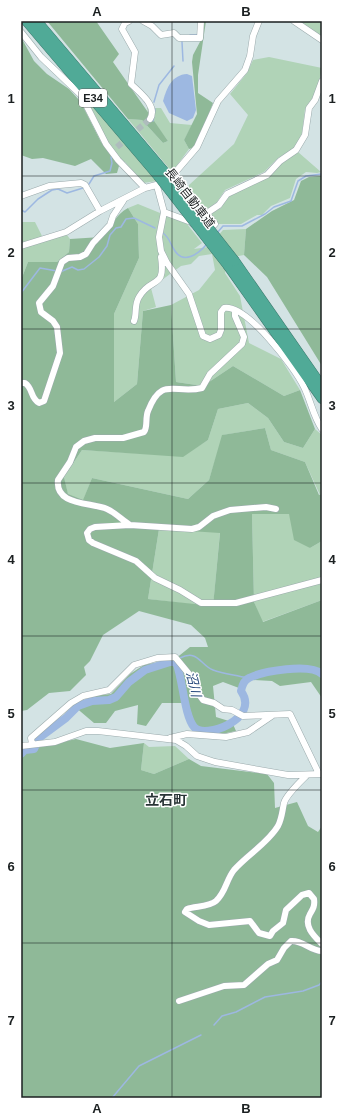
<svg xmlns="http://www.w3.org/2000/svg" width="343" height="1119" font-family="Arial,'Noto Sans JP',sans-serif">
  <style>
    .green { fill: #b0d3b7 }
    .forest { fill: #8fb998; fill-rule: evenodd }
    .water { fill: #9db8e1 }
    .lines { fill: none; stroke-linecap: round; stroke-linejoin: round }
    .stream { stroke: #9db8e1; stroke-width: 1.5 }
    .river { stroke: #9db8e1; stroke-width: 8 }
    .minor-tunnel { stroke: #aebcbd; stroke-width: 6; stroke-dasharray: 6 3; stroke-linecap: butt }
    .minor-casing { stroke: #9baaac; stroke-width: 7 }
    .highway-casing { stroke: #3d7a6e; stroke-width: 10 }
    .minor { stroke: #fff; stroke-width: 6 }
    .highway { stroke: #50aa97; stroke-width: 9 }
    .highway-bridge-casing { stroke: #3d7a6e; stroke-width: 10; stroke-linecap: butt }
    .highway-bridge { stroke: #50aa97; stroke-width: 9 }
    .grid { fill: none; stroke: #1b2021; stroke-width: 1; stroke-opacity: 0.55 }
    .labels { text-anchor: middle; stroke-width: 3; stroke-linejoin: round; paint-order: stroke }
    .shield { fill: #fff; stroke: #5f6364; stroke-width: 1 }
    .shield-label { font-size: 11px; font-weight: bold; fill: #1b2021 }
    .street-label { font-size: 12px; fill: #1b2021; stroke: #fff }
    .water-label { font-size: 13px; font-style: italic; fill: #26487b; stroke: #fff }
    .quarter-label { font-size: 14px; font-weight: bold; fill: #293536; stroke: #fff }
    .neatline { fill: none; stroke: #1b2021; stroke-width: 1.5 }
    .grid-label { font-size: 13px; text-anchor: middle; font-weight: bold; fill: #1b2021 }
  </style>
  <rect width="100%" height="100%" fill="#d3e3e4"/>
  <path class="green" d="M296 21H322V38Z
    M269 57 322 68 317 92 305 109 302 133 295 148 278 158 264 172 225 190 217 202 204 212 189 193V185L234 144 248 115 230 94 247 73 253 60Z
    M80 101 91 102 157 181 143 183 125 162 119 166 101 142Z
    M147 108H161L170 123 192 125 184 140 189 149 172 172 128 119 142 120 163 143 168 141 148 114Z
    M298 152 321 172 317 173 306 172 296 179 290 198 271 206 262 215H257L241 224H218L210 214 221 208 228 195 269 177 283 160Z
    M138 204 187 224 202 243 194 249 208 247 223 230 246 229 244 255 228 258 225 273 240 296 249 343 281 359 300 390 284 396 233 366 203 386 176 382 171 305 199 290 215 270 212 254 199 256 191 264 181 266 151 288 156 307 143 311 137 384 114 402V314L139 258 138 224 128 208Z
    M21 222H35L43 238 64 231 70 239 69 252 57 262H28L21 280Z
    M248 403 268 418 284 442 303 448 315 429 322 435V494L320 495 305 462 271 450 265 428 223 435 209 480 188 499 92 478 83 501 68 495 64 477 82 450 183 456 208 440 218 409Z
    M252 514H289L310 548 322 541V600L262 622 254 602Z
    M159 529 220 532 213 607 148 599Z
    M144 743 149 747 175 746 189 759 154 774 141 770Z"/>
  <path class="forest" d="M47 21H96L119 54 113 62 168 141 163 143 142 120 128 119Z
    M202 21H206L198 75V93L213 103 196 147 189 149 184 140 197 114 192 62 193 55 202 38Z
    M21 37 34 61 47 74 69 89 80 101 101 142 119 166 117 173 106 174 91 159 75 166 43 158 32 159 21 155Z
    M322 176V366L267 277 244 255 246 229 272 211 294 200 301 181 309 177Z
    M128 208 138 224 139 258 114 314V402L137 384 143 311 171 305 176 382 203 386 233 366 284 396 300 390 315 429 303 448 284 442 268 418 248 403 218 409 208 440 183 457 82 450 64 477 68 494 83 500 92 478 188 499 209 480 222 435 265 428 271 450 305 462 319 495 322 494V541L310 548 294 540 289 514H252L254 602 263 622 322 600V698L311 682 280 686 272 681 252 680 239 688 223 682 213 686 216 717 232 722 236 731 217 735 198 734 188 703H162L146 726 137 724 138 705 115 711 106 723H94L74 706 93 696 111 694 130 674 144 665 175 659 190 647H208L205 638 191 625 139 611 103 635 90 661 84 667 86 675 70 691 49 693 27 710 21 711V280L28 262H57L69 252 70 239 101 237C112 227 115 215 128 208ZM159 529 220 533 213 606 148 599Z
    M76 739 110 748 144 743 141 770 154 774 189 759 201 766 267 774 274 783 275 808 297 802 308 826 318 832 322 826V1098H21V749L40 747Z"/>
  <path class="water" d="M187 74 192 76 196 110 193 118 187 121 169 113 163 101C167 87 172 75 187 74Z"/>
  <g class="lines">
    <path class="stream" d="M190 35H198
      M182 42 183 61
      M154 102 159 85 174 66
      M153 121 155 109
      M89 184 94 176 110 171 112 163 111 157
      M21 210 25 212 38 199 52 190 58 189 67 193 83 188
      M163 233C170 238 170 244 175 251 184 265 199 253 206 245
      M217 233 223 226H242L265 214 274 207 291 201 298 181 306 176 322 174
      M60 272 72 267 78 270 84 269 99 257 107 246 110 235 116 228 121 227 126 219 134 218 155 228
      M21 293 40 268 57 271
      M180 658C198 649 200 665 213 670 224 674 236 675 247 678
      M214 1025 222 1016 236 1012 265 997 303 991 319 985 322 982
      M112 1098 139 1066 201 1035"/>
    <path class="river" d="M21 754 25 750 34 749 39 738 66 718 78 706 92 701 109 700 116 697 129 682 145 670 170 662H176C183 679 184 715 194 727 204 740 261 719 241 691 242 686 244 680 249 678 263 671 310 663 322 674"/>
    <path class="minor-tunnel" d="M117 147 150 119"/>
    <g class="minor-casing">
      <path id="minor" d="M129 21 125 23 122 29 135 52 131 84C140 93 158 106 150 119
        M143 21 152 26 161 35 174 33 179 38H200L201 21
        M294 21 322 40
        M21 32 41 57 81 95 106 144 118 160 145 188
        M167 179 173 175 197 147 218 101 245 70 250 56 253 36 259 21
        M157 186 164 212 159 237 161 251 167 263 189 294 203 336 210 339 219 335 221 330V312L224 308C247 304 295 368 304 387 311 401 313 416 322 429
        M21 196 49 186 81 183 85 185 100 211
        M164 212 191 222 193 224
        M208 230 215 224 207 214 210 211 219 205 227 194 267 175 280 161 296 150 305 135 309 108 315 100 322 81
        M21 246 66 232 100 211 145 188 160 184
        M134 321C137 314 134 305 139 297 151 276 166 290 161 257
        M21 383H25C33 388 30 398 39 403L44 401 60 353 57 327 53 321 41 312 39 303 53 286 62 262 68 258 80 257 86 254 93 243 110 225 113 216 123 201
        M276 509 266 507 230 510 213 516 199 527 192 529 130 525 95 527 90 529 87 533 89 540 93 543 136 561 155 578 180 590 201 603H236L322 580
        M130 525C122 520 116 513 107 509 91 502 55 506 58 480L70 462 76 447 84 441 95 438H123L144 432C148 427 145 418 148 411 162 375 175 395 202 388L210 374 242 344 244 337 235 316V311
        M170 738 187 734 226 737 248 732 273 715
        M32 744 31 738 71 703 83 696 109 690 134 665 157 658 175 657 189 674 195 689 203 700 214 703 223 709 232 710 243 716 290 714 319 774
        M21 746 55 742 86 731H98L176 740 186 746 197 756 215 762 288 775 322 774
        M307 775C301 781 286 795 284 803 282 812 282 818 278 826 268 843 247 855 234 870 226 880 226 892 216 901 209 907 195 906 187 909L185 912 199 921 209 925 250 921 259 933 270 936 273 931 283 923 286 910 302 895 309 893 314 899C315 906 313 909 310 914 303 926 314 936 322 944
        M179 1001 224 986 244 985 268 964 277 960 284 948 291 941C303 940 310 951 322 951"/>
    </g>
    <g class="highway-casing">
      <path id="highway" d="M26 21 158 176
        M37 21 164 171
        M235 261 322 386
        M228 266 322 399"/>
    </g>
    <use href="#minor" class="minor"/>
    <use href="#highway" class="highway"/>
    <g class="highway-bridge-casing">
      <path id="highway-bridge" d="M164 171 235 261
        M158 176 228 266"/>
    </g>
    <use href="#highway-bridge" class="highway-bridge"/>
  </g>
  <path class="grid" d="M172 21V1098M21 176H322M21 329H322M21 483H322M21 636H322M21 790H322M21 943H322"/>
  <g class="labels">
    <rect class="shield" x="79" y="89" width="28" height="18" rx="3"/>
    <g class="shield-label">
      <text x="93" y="102">E34</text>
    </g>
    <g class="street-label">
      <text transform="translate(190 198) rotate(52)" y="4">長崎自動車道</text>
    </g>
    <g class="water-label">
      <text transform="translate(194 684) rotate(77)" y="5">沼川</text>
    </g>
    <g class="quarter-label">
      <text x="166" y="805">立石町</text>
    </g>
  </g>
  <rect width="343" height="1119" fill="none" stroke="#ffffff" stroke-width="44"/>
  <rect x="22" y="22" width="299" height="1075" class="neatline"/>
  <g class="grid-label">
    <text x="97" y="16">A</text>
    <text x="246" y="16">B</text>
    <text x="11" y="103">1</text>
    <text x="332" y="103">1</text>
    <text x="11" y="257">2</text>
    <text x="332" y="257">2</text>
    <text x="11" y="410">3</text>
    <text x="332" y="410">3</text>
    <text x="11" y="564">4</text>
    <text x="332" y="564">4</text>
    <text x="11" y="718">5</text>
    <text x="332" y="718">5</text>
    <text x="11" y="871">6</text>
    <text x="332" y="871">6</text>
    <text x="11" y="1025">7</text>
    <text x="332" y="1025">7</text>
    <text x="97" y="1113">A</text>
    <text x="246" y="1113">B</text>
  </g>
</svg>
